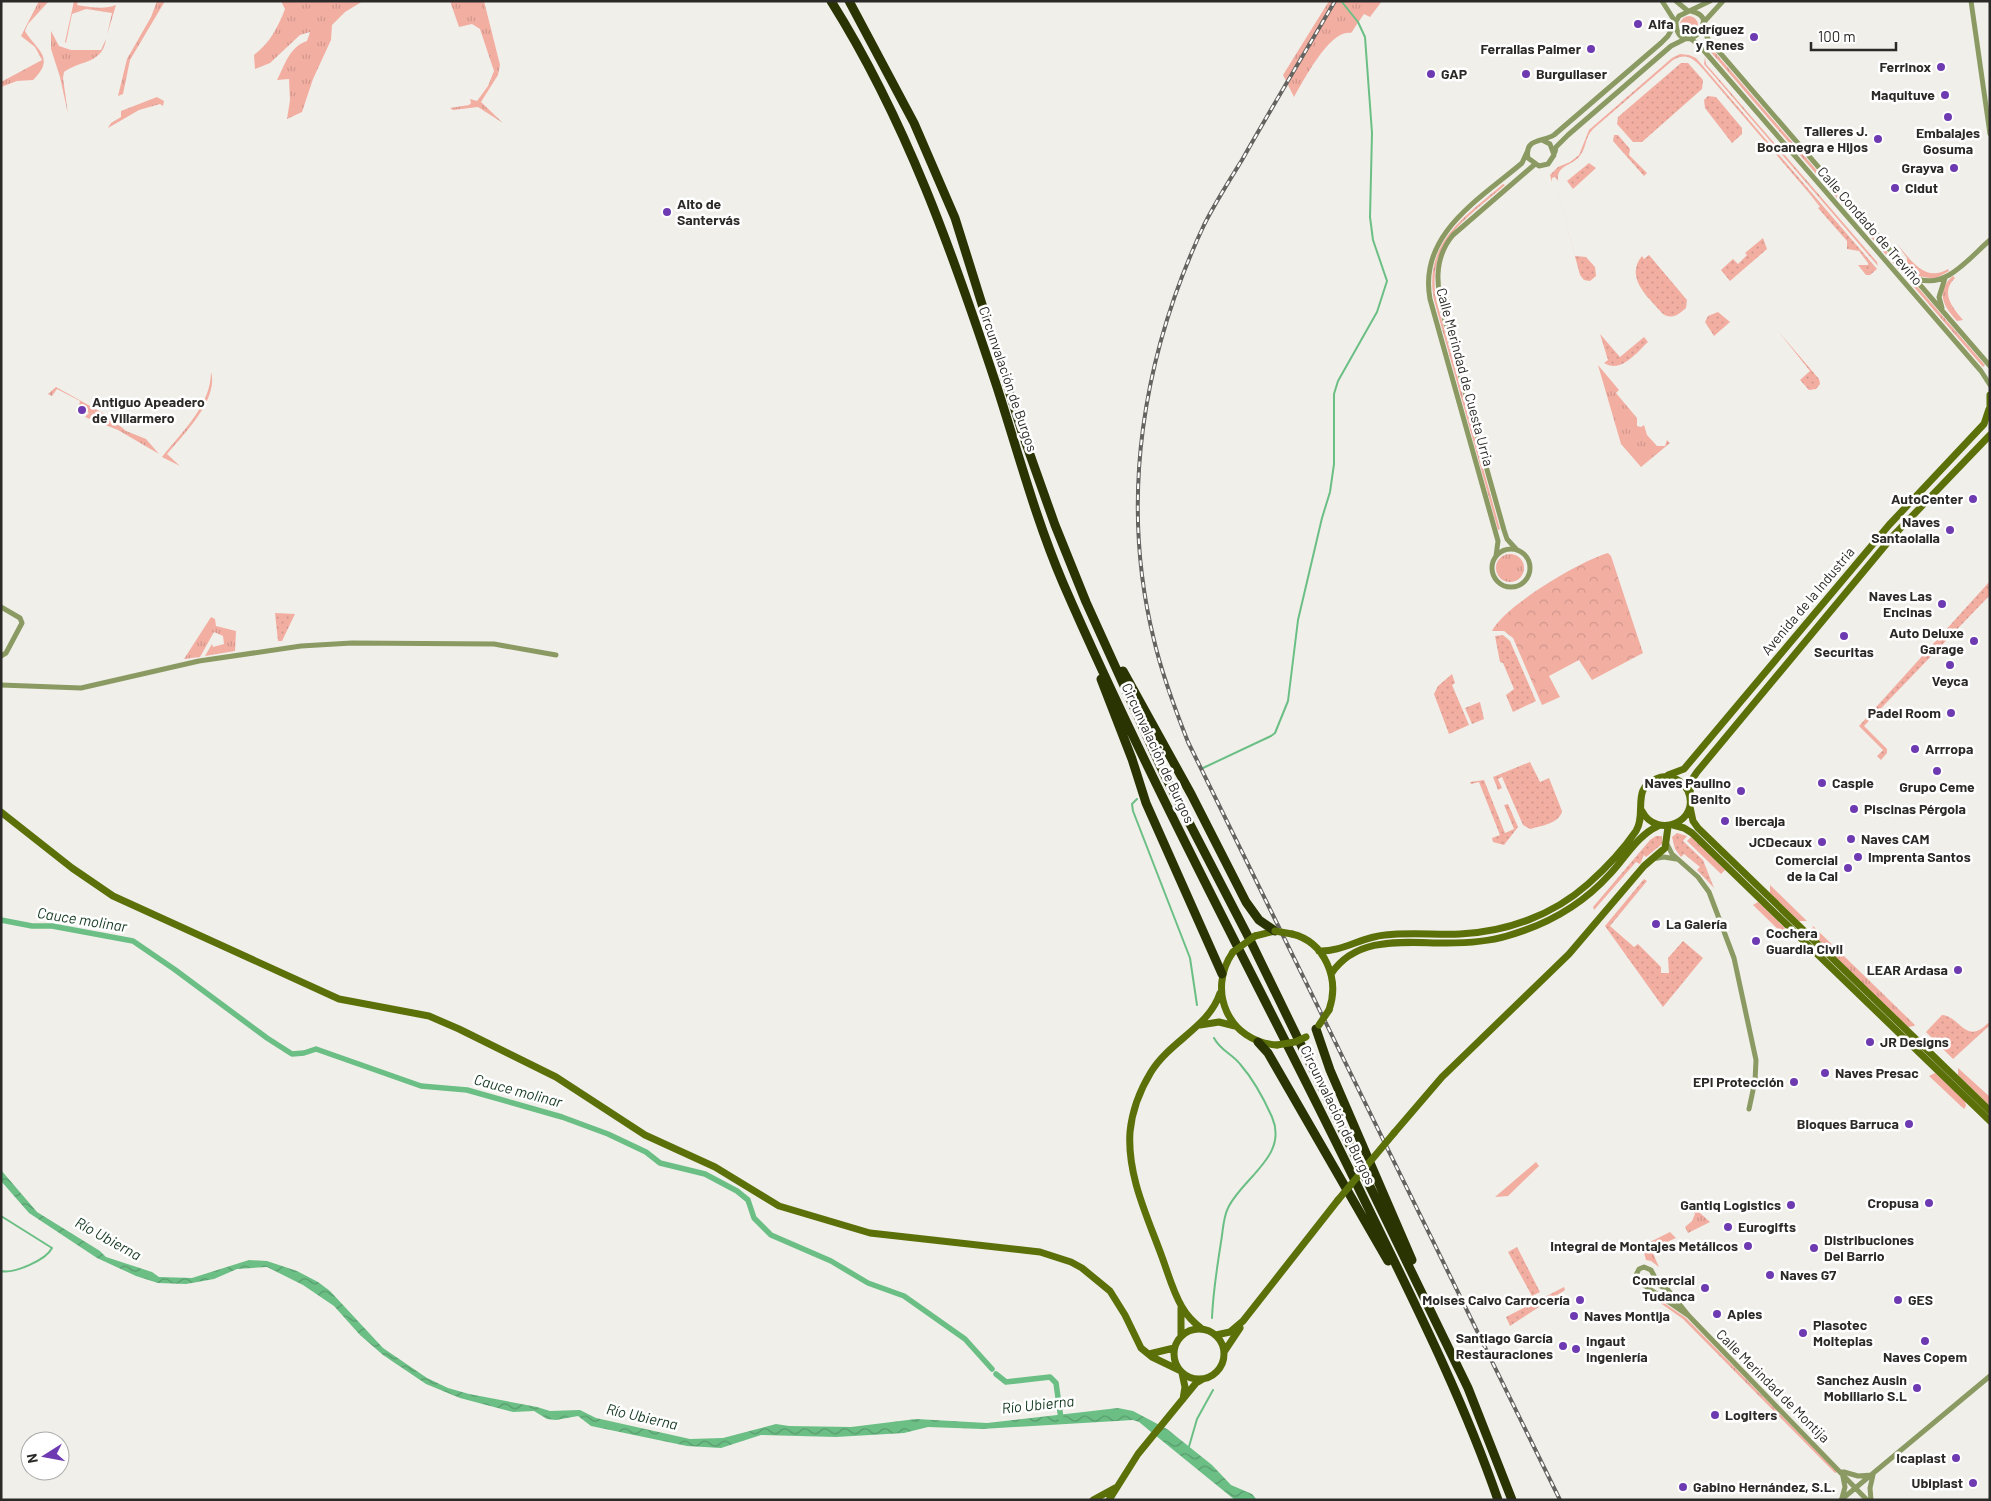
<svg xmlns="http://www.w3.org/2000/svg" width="1991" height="1501" font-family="Barlow,sans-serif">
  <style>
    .grass { fill: url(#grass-tufts) }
    .forest { fill: url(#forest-crowns) }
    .garden { fill: url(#garden-dots) }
    .water { fill: url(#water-waves) }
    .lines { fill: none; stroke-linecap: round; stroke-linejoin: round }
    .stream { stroke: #6bbf85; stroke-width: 2 }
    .canal { stroke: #6bbf85; stroke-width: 5.5 }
    .street { stroke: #8a9a62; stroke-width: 5 }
    .secondary { stroke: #5b7008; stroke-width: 7 }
    .highway { stroke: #293402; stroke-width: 9 }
    .rail-casing { stroke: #646360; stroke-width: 4 }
    .rail { stroke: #fff; stroke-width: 2; stroke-dasharray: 5.5; stroke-linecap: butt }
    .secondary-bridge { stroke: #5b7008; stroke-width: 7 }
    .poi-dot { fill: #6e3ab1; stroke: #fff; stroke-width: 2 }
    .labels { text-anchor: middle; stroke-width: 5; stroke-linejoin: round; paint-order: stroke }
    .poi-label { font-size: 14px; font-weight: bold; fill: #2b2a28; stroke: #fff; text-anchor: start }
    .street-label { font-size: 14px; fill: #2b2a28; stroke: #fff }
    .water-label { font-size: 15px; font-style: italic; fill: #153921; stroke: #fff }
  </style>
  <defs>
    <pattern id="grass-tufts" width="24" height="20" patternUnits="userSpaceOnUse" patternTransform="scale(1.25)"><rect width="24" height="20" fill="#f3aea2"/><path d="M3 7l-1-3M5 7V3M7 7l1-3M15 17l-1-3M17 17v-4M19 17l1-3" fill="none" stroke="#d0968c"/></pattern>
    <pattern id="forest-crowns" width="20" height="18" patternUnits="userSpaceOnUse" patternTransform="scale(1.25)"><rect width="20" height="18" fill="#f3aea2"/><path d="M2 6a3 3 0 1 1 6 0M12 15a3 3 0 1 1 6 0" fill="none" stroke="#d0968c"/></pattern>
    <pattern id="garden-dots" width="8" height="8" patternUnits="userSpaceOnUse" patternTransform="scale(1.25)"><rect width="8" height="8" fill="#f3aea2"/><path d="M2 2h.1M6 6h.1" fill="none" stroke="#d0968c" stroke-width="1.8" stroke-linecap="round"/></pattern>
    <pattern id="water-waves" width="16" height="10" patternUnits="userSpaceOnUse" patternTransform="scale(1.25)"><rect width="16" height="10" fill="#6bbf85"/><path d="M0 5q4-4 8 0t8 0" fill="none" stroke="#589b6d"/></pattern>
  </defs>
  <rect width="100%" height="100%" fill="#f0efea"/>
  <path class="grass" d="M39 1H49L28 24 25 31C35 49 57 57 33 80L17 81 1 87V82L42 60 35 47 21 36Z
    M74 1H78L77 5C89 7 104 10 116 5L107 35 112 13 86 9 72 14 66 43 65 42Z
    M157 1H165L130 60 123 94 118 96 127 59 151 17Z
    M281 1H363L345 12 332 25 331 40 313 79 302 112 287 119 290 100 289 79 277 80C285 65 289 47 307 41L310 32 300 35 270 63 255 69 254 55C270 43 278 27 285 9Z
    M450 1H484L500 65 498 75 481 102 503 123 478 107 453 110 450 108 469 105 471 103 470 99 477 101 488 86 494 71 480 29 472 24 459 27Z
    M1329 1H1382L1370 17 1364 14 1351 33C1330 29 1304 80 1294 97L1283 75Z
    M1680 25a9 9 0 1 1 18 0a9 9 0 1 1-18 0Z
    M51 31 59 46 71 50H101L106 39C103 64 80 60 64 72L63 78 68 114 60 77 51 49Z
    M1712 49 1985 365 1983 367 1710 51Z
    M1705 57 1706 64 1877 262 1878 266 1704 64Z
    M157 97 164 101 163 106 160 104 139 110 108 128 111 123 121 117V111Z
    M1503 184 1505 185C1465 220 1424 243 1437 303L1500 529 1498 530 1434 300C1423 242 1465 217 1503 184Z
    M1897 244C1911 260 1925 283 1948 269L1949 271 1935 279 1918 276 1907 263V258Z
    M1953 276 1955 278C1940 293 1952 307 1963 320L1957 321C1943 306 1935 291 1953 276Z
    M1598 365 1619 390 1616 393 1637 418V426L1641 427 1644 425 1647 435 1657 446H1665L1667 440 1670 443 1641 467 1621 444Z
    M211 372C219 399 183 435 167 454L180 466 162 457C182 432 211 405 211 372Z
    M56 387 108 416 126 431 146 439 159 454 118 430 85 417 89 413 79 406 80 401 57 389 52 396 48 394Z
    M1496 568a14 14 0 1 1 28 0a14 14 0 1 1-28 0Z
    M211 617 215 619 216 626 236 631 235 651 205 656 212 644 213 647 224 644 223 636 214 632 200 657 184 659Z
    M1691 837 1725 870 1721 874 1687 841Z
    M1770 885 1807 921H1799L1770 893Z
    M1758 902 1790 933 1788 939 1753 905Z
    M1813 926 1915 1025 1914 1026 1908 1027 1812 934Z
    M1958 1068 1990 1097V1106L1958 1075Z
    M1935 1073 1965 1101 1966 1106 1964 1109 1929 1076Z
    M1536 1162 1539 1166 1508 1196 1495 1197Z
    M1690 1204 1710 1222 1688 1233 1685 1227 1692 1221 1695 1214Z
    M1670 1232 1676 1238 1651 1249 1659 1267 1651 1261 1646 1260 1643 1249 1648 1247 1650 1242Z
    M1654 1296 1686 1318 1837 1472 1835 1473 1683 1319 1652 1297Z"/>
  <path class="forest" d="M1608 553 1611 556 1643 653 1592 680 1579 660 1549 676 1560 697 1542 705 1513 638 1504 631H1492C1504 606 1582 560 1608 553Z"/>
  <path class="garden" d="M1680 54 1689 55 1696 58 1877 269 1870 275H1866L1858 265H1868V263L1859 251 1847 249V241L1818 208 1820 207 1809 193 1703 69C1694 59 1687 52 1673 60L1593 129C1584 138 1587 149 1578 158 1570 166 1556 166 1558 181L1555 177 1552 178V182L1550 175 1558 167 1570 162 1579 155 1589 130 1672 58Z
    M1681 63H1688L1703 80 1702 89 1642 142H1633L1617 124 1618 117Z
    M1708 96 1716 97 1742 128V134L1732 143 1705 108 1704 100Z
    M1614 135H1618L1630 149 1629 155 1647 173 1644 176 1613 141Z
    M1589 163 1596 168 1573 189 1567 181Z
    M1555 182 1575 256 1586 257 1595 267 1596 276 1590 281 1584 280 1580 275Z
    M1763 238 1767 249 1730 281 1721 270 1733 259 1738 264 1747 255 1745 253Z
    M1649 255 1687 300 1686 308C1679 314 1673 320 1663 314 1649 298 1624 278 1642 256L1644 259Z
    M1718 312 1730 322 1714 336 1705 322 1708 316Z
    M1778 331 1819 379 1820 384 1816 389 1809 390 1800 380 1810 371Z
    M1600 334 1620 357 1644 337 1648 342C1637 352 1621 374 1604 363L1608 360Z
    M1990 581V595L1864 726 1887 749V753L1881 760 1877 756 1883 750 1859 726Z
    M275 613 295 614 282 641H278Z
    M1503 635 1510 641 1536 701 1513 712 1506 695 1514 689 1503 663 1500 662 1495 636Z
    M1452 674 1455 683 1452 685 1469 725 1449 734 1434 694 1438 686Z
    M1480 702 1484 719 1472 724 1465 708Z
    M1530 762 1540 782 1549 778 1562 811C1560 823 1541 826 1530 829L1523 825 1502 777 1498 779 1502 788 1498 790 1493 777Z
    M1484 780 1505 833 1514 829 1504 805 1508 804 1518 827 1504 845 1493 842 1492 838 1500 835 1479 782 1471 784 1470 782Z
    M1677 833 1687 836 1683 841 1703 860 1714 888 1697 870 1700 867 1684 854 1681 857 1675 849 1672 837Z
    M1656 836H1662V844L1646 857 1644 855 1640 864 1636 862 1594 910 1593 907 1650 840Z
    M1644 879 1647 881 1610 926 1634 947 1638 944 1661 967V973H1669L1668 958 1683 941 1703 958 1663 1007 1605 926Z
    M1942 1015C1960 1016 1966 1046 1988 1023L1990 1025 1953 1059 1926 1032Z
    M1517 1247 1540 1292 1532 1296 1508 1252Z
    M1564 1287 1565 1290 1510 1326 1506 1317Z"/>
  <path class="water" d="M1 1170 37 1212 100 1251 106 1257 152 1272 159 1277 192 1278 249 1260 267 1261 297 1271 318 1282 330 1291 383 1348 427 1378 448 1388 469 1394 537 1407 550 1411 580 1410 596 1418 690 1439 723 1438 776 1424 789 1426 851 1427 916 1419 987 1423 1118 1408 1133 1411 1167 1429 1212 1465 1231 1485 1252 1494 1257 1500H1235L1139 1422 1133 1420 982 1429 928 1427 904 1433 836 1437 761 1435 721 1448 687 1446 591 1426 578 1416 556 1420 547 1419 534 1411 513 1412 460 1398 426 1384 383 1355 360 1335 334 1306 303 1285 267 1267 237 1269 214 1279 186 1284 158 1283 136 1276 97 1258 29 1213 1 1181Z"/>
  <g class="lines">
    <path class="stream" d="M1203 768 1271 736 1275 733 1288 701 1298 620 1322 518 1330 492 1334 464V394L1338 381 1377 312 1387 281 1373 240 1370 217 1372 133 1365 37 1358 22 1342 2
      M1137 799 1132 804 1133 811 1190 958 1197 1005
      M1 1216 52 1248C46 1260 14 1274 1 1271
      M1212 1318C1213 1292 1217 1267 1221 1242 1223 1231 1223 1218 1228 1208 1242 1178 1289 1156 1272 1117 1264 1099 1253 1079 1240 1064 1232 1054 1220 1050 1214 1038
      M1188 1450 1197 1419 1213 1390"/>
    <path class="canal" d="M1 920 32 926H52L133 941 174 969 267 1038 292 1054 304 1053 316 1049 421 1086 467 1090 562 1117 608 1134 646 1152 660 1163 705 1174 737 1191 748 1200 754 1218 771 1235 831 1261 868 1283 904 1296 965 1339 992 1369
      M996 1374 1006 1382 1050 1377 1056 1383 1061 1419"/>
    <path class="street" d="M1662 1 1676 23
      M1676 1 1688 11
      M1971 1 1990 134
      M1703 23 1723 1
      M1676 24C1679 60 1726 19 1691 11
      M1703 28 1708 39 1990 366
      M1691 39 1699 45 1981 371 1990 385
      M1542 140 1550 144 1554 155 1548 164 1539 166 1528 158C1524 138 1543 142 1554 135L1661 43 1668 36 1679 16 1710 1
      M1555 152 1556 147 1568 135 1671 46 1687 38
      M1916 278C1945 291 1970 257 1990 240
      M1942 308 1939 297 1945 278
      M1492 568a19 19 0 1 1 38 0a19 19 0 1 1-38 0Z
      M1517 550 1507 539 1504 530 1444 317C1437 288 1432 260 1453 235L1534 165
      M1496 556 1498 541 1430 299C1418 234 1480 199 1522 163L1528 150
      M1 607 20 618 22 623 6 653 1 656
      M1 685 81 688 199 661 301 646 352 643 494 644 556 655
      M1667 844 1672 854 1698 877 1709 892 1734 958 1756 1060 1755 1081 1749 1109
      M1652 859 1664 857 1676 859
      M1689 1316 1638 1281 1636 1275 1639 1269 1644 1267 1651 1270 1659 1285 1668 1290 1689 1316 1867 1500
      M1844 1472 1858 1476 1872 1475
      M1842 1498 1845 1487 1842 1472
      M1841 1500 1990 1376
      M1871 1500 1870 1488 1873 1475"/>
    <path class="secondary" d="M1990 411V395
      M1668 775 1684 769 1889 525 1984 424 1989 409
      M1690 794 1691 781 1697 772 1893 536 1990 435
      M1690 807 1693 821 1698 828 1990 1111
      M1 812 72 868 113 896 339 999 429 1016 459 1029 556 1077 645 1135 715 1167 779 1206 870 1233 1040 1252 1071 1262 1082 1268 1110 1291 1125 1315 1141 1348 1152 1357 1179 1370
      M1673 825 1684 828 1692 833 1990 1121
      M1292 934C1325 942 1340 979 1329 1010
      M1255 936 1275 931
      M1319 951C1342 952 1361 937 1385 935 1410 932 1435 935 1460 934 1507 932 1553 915 1588 884 1605 869 1623 850 1636 831 1647 814 1631 788 1656 779 1662 776 1668 776 1674 778 1680 781 1685 785 1688 791 1701 821 1657 840 1642 811
      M1233 952C1206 991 1229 1042 1277 1045
      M1331 974C1357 935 1405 943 1446 943 1467 943 1487 942 1507 936 1546 925 1582 905 1610 874 1625 858 1638 835 1658 826
      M1200 1025 1219 1022 1235 1026
      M1394 1133 1442 1077 1569 954 1644 866 1665 848 1668 827
      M1181 1308V1336
      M1174 1354a25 25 0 1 1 50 0a25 25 0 1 1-50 0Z
      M1202 1329C1193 1322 1187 1316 1182 1307 1173 1292 1168 1273 1162 1257 1148 1218 1127 1176 1130 1132 1132 1111 1140 1090 1151 1072 1170 1041 1209 1027 1220 993
      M1216 1335 1230 1332 1243 1321 1338 1200
      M1224 1352 1240 1328
      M1149 1354 1174 1348
      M1182 1373 1185 1387 1183 1399
      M1093 1500 1115 1488
      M1109 1500 1138 1454 1196 1383 1203 1379"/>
    <path class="highway" d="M831 1C906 120 953 254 997 387 1018 452 1036 520 1063 583 1153 790 1261 988 1360 1191 1409 1292 1461 1393 1498 1500
      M849 1 914 123 955 218 1022 432 1055 525 1086 602 1164 774 1251 942 1468 1388 1512 1500
      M1123 671 1191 794 1246 902 1259 920 1275 931
      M1101 679 1132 759 1146 803 1222 974
      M1316 1029 1330 1070 1412 1260
      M1258 1042 1268 1053 1388 1261"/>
    <g class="rail-casing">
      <path id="rail" d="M1335 1C1304 54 1272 107 1242 160 1229 181 1215 203 1204 225 1143 355 1119 499 1154 640 1162 675 1175 709 1188 742L1560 1500"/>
    </g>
    <use href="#rail" class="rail"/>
    <path class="secondary-bridge" d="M1275 931 1292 934
      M1233 952 1255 936
      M1319 1025 1329 1010
      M1277 1045 1295 1042 1306 1037
      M1338 1200 1394 1133"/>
  </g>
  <g class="poi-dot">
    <circle cx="1638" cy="24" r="5"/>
    <circle cx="1754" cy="37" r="5"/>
    <circle cx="1591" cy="49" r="5"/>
    <circle cx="1941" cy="67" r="5"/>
    <circle cx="1431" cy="74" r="5"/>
    <circle cx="1526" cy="74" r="5"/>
    <circle cx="1945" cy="95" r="5"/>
    <circle cx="1948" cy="117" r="5"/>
    <circle cx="1878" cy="139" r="5"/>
    <circle cx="1954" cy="168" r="5"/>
    <circle cx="1895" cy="188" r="5"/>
    <circle cx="667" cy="212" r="5"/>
    <circle cx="82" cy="410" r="5"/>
    <circle cx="1973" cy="499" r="5"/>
    <circle cx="1950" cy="530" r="5"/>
    <circle cx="1942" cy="604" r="5"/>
    <circle cx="1844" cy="636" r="5"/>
    <circle cx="1974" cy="641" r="5"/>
    <circle cx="1950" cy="665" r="5"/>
    <circle cx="1951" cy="713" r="5"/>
    <circle cx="1915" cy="749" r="5"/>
    <circle cx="1937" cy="771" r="5"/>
    <circle cx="1822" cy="783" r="5"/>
    <circle cx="1741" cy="791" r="5"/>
    <circle cx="1854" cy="809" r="5"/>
    <circle cx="1725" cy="821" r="5"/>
    <circle cx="1851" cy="839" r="5"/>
    <circle cx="1822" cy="842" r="5"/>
    <circle cx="1858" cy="857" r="5"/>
    <circle cx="1848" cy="868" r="5"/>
    <circle cx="1656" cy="924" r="5"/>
    <circle cx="1756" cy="941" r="5"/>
    <circle cx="1958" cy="970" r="5"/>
    <circle cx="1870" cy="1042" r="5"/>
    <circle cx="1825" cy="1073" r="5"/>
    <circle cx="1794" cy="1082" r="5"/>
    <circle cx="1909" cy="1124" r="5"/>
    <circle cx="1929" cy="1203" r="5"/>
    <circle cx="1791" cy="1205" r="5"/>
    <circle cx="1728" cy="1227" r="5"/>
    <circle cx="1748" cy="1246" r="5"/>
    <circle cx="1814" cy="1248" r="5"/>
    <circle cx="1770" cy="1275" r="5"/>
    <circle cx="1705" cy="1288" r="5"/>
    <circle cx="1580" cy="1300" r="5"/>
    <circle cx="1898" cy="1300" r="5"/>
    <circle cx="1717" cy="1314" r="5"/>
    <circle cx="1574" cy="1316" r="5"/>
    <circle cx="1803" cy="1333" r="5"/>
    <circle cx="1925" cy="1341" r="5"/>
    <circle cx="1563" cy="1346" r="5"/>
    <circle cx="1576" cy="1349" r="5"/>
    <circle cx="1917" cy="1388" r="5"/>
    <circle cx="1715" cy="1415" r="5"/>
    <circle cx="1956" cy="1458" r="5"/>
    <circle cx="1973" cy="1483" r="5"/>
    <circle cx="1683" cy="1487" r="5"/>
  </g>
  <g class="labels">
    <g class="poi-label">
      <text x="1648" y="29">Alfa</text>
      <text x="1744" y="34" text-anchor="end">Rodríguez<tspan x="1744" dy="16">y Renes</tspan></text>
      <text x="1581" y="54" text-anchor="end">Ferrallas Palmer</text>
      <text x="1931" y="72" text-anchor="end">Ferrinox</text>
      <text x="1441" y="79">GAP</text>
      <text x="1536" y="79">Burguilaser</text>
      <text x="1935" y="100" text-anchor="end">Maquituve</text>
      <text x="1868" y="136" text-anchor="end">Talleres J.<tspan x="1868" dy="16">Bocanegra e Hijos</tspan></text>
      <text x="1948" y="138" text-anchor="middle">Embalajes<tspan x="1948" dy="16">Gosuma</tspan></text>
      <text x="1944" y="173" text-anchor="end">Grayva</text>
      <text x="1905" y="193">Cidut</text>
      <text x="677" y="209">Alto de<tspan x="677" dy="16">Santervás</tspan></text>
      <text x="92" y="407">Antiguo Apeadero<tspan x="92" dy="16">de Villarmero</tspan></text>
      <text x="1963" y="504" text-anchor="end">AutoCenter</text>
      <text x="1940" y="527" text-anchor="end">Naves<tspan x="1940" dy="16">Santaolalla</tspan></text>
      <text x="1932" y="601" text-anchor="end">Naves Las<tspan x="1932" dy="16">Encinas</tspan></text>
      <text x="1964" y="638" text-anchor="end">Auto Deluxe<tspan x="1964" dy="16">Garage</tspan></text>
      <text x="1844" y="657" text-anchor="middle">Securitas</text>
      <text x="1950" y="686" text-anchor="middle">Veyca</text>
      <text x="1941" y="718" text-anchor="end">Padel Room</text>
      <text x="1925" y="754">Arrropa</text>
      <text x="1731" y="788" text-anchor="end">Naves Paulino<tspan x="1731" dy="16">Benito</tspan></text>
      <text x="1832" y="788">Casple</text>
      <text x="1937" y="792" text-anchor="middle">Grupo Ceme</text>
      <text x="1864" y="814">Piscinas Pérgola</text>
      <text x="1735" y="826">Ibercaja</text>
      <text x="1861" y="844">Naves CAM</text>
      <text x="1812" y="847" text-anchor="end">JCDecaux</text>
      <text x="1868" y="862">Imprenta Santos</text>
      <text x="1838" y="865" text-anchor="end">Comercial<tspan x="1838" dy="16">de la Cal</tspan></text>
      <text x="1666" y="929">La Galería</text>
      <text x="1766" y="938">Cochera<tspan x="1766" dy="16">Guardia Civil</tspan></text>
      <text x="1948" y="975" text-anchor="end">LEAR Ardasa</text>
      <text x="1880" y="1047">JR Designs</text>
      <text x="1835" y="1078">Naves Presac</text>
      <text x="1784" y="1087" text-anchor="end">EPI Protección</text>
      <text x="1899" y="1129" text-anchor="end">Bloques Barruca</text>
      <text x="1919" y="1208" text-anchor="end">Cropusa</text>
      <text x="1781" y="1210" text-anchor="end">Gantiq Logistics</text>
      <text x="1738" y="1232">Eurogifts</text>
      <text x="1824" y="1245">Distribuciones<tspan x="1824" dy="16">Del Barrio</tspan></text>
      <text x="1738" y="1251" text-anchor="end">Integral de Montajes Metálicos</text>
      <text x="1780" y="1280">Naves G7</text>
      <text x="1695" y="1285" text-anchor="end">Comercial<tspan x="1695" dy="16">Tudanca</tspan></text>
      <text x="1570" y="1305" text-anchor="end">Moises Calvo Carrocería</text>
      <text x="1908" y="1305">GES</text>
      <text x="1727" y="1319">Aples</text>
      <text x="1584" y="1321">Naves Montija</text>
      <text x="1813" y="1330">Plasotec<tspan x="1813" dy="16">Molteplas</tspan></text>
      <text x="1553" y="1343" text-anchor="end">Santiago García<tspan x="1553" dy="16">Restauraciones</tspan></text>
      <text x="1586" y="1346">Ingaut<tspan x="1586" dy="16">Ingeniería</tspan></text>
      <text x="1925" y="1362" text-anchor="middle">Naves Copem</text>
      <text x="1907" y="1385" text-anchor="end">Sanchez Ausin<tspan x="1907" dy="16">Mobiliario S.L</tspan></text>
      <text x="1725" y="1420">Logiters</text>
      <text x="1946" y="1463" text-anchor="end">Icaplast</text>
      <text x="1963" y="1488" text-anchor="end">Ubiplast</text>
      <text x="1693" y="1492">Gabino Hernández, S.L.</text>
    </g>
    <g class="street-label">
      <text transform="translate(1870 226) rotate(49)" y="5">Calle Condado de Treviño</text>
      <text transform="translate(1465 377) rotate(75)" y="5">Calle Merindad de Cuesta Urria</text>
      <text transform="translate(1008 379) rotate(71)" y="5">Circunvalación de Burgos</text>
      <text transform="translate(1808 601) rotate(-50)" y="5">Avenida de la Industria</text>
      <text transform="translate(1158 753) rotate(65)" y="5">Circunvalación de Burgos</text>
      <text transform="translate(1338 1115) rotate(64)" y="5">Circunvalación de Burgos</text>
      <text transform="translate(1773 1386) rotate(45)" y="5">Calle Merindad de Montija</text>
    </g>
    <g class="water-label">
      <text transform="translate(82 920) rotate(9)" y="5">Cauce molinar</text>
      <text transform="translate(518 1091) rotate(15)" y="5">Cauce molinar</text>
      <text transform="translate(108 1239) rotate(29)" y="5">Río Ubierna</text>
      <text transform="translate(1038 1405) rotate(-6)" y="5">Río Ubierna</text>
      <text transform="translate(642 1417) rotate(13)" y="5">Río Ubierna</text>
    </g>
  </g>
  <rect width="1991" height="1501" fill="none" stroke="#2b2a28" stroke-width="5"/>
  <g transform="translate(45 1456) rotate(259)"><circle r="24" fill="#ffffff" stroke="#aaaaa9"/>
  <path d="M0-4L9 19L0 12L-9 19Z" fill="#6e3ab1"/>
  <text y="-8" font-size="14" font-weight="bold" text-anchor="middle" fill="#2b2a28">N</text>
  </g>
  <path d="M1811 42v8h85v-8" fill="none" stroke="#2b2a28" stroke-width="2.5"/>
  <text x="1818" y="42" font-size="15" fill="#2b2a28" stroke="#ffffff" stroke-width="4" paint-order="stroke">100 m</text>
</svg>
